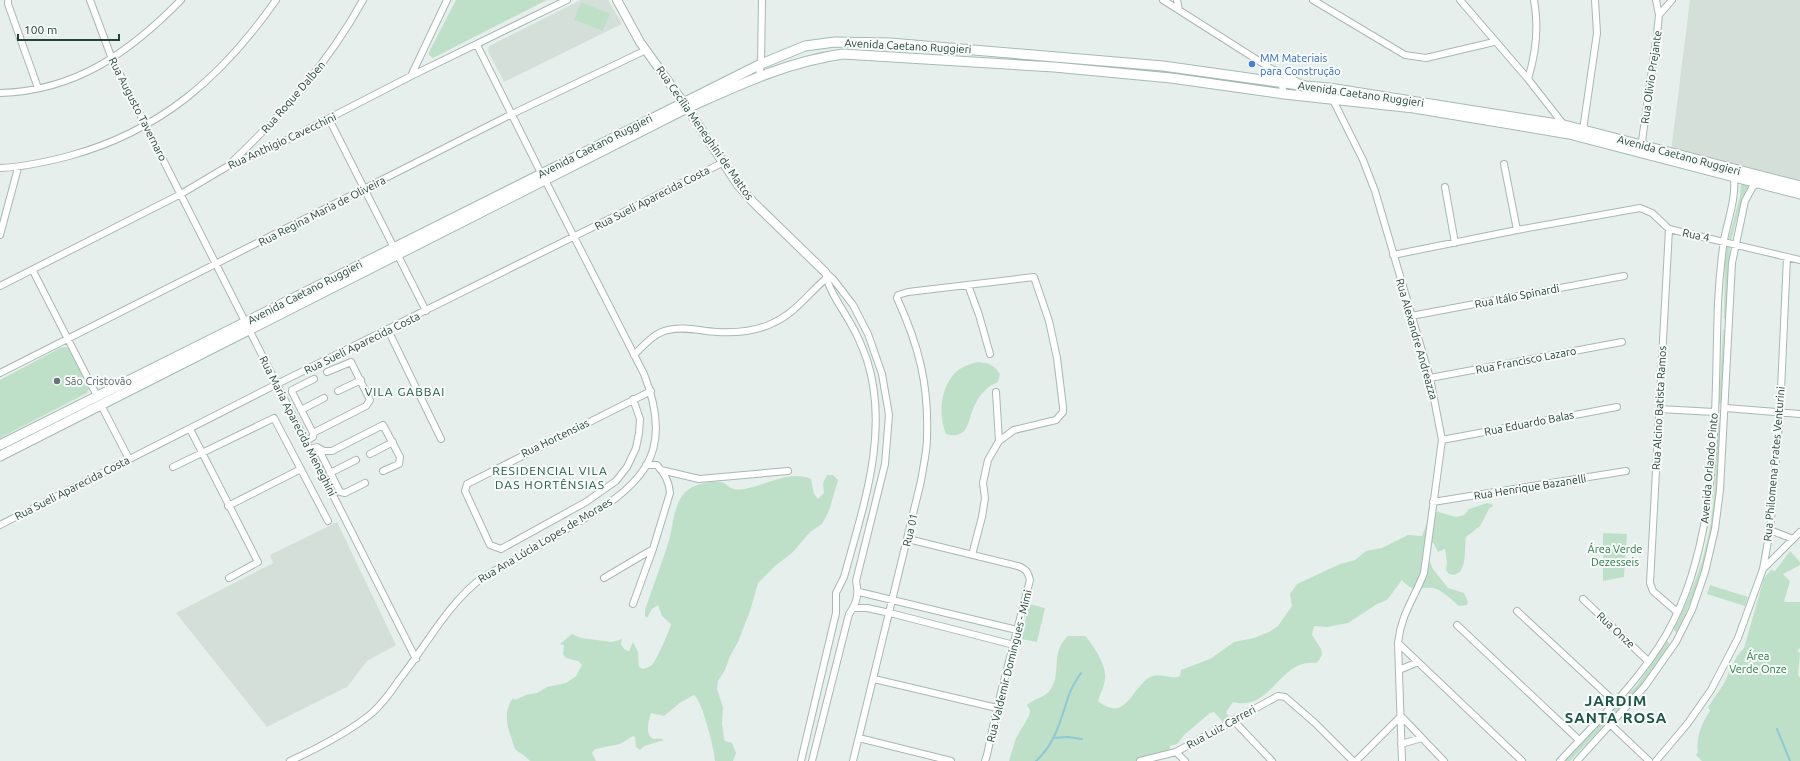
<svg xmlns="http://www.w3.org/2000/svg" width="1800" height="761" font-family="Ubuntu,sans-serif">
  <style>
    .built { fill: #d4dfda }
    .green { fill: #bfe0c8 }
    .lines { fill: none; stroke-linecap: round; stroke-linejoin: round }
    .stream { stroke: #8ec9d4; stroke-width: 2 }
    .minor-casing { stroke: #a8b8b2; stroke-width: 8 }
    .tertiary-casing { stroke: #a8b8b2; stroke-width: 10 }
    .secondary-casing { stroke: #a4bbb3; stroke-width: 11 }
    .minor { stroke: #fff; stroke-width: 6 }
    .tertiary { stroke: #fff; stroke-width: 8 }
    .secondary { stroke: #fff; stroke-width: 9 }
    .shop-dot { fill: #3f7fe0; stroke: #f7fbf9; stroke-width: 1.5 }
    .worship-dot { fill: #6b7280; stroke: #f7fbf9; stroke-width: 1.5 }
    .labels { text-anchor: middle; stroke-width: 4; stroke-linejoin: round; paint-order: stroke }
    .street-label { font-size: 11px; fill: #24423a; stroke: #f7fbf9 }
    .shop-label { font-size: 11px; fill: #366cbe; stroke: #f7fbf9; text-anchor: start }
    .worship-label { font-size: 11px; fill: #5b616d; stroke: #f7fbf9; text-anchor: start }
    .park-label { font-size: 11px; fill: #2d7a4b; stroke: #f7fbf9 }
    .neighbourhood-label { font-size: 12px; letter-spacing: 1px; fill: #1f5548; stroke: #f7fbf9 }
    .district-label { font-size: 15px; font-weight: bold; letter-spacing: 1px; fill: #1f5548; stroke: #f7fbf9 }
  </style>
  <rect width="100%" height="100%" fill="#e6efeb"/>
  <path class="built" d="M581 0H608L622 24 504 82 488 51 489 46Z
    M1690 0H1800V182L1671 152Z
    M337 522 396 645 367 661 347 687 267 727 176 613 273 563 270 555Z"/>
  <path class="green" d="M456 0H547L433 58 429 55V52Z
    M581 2 610 14 603 31 574 20Z
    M1741 183 1749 185 1743 196 1731 240 1729 238 1740 196Z
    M1729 246 1730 247 1726 318 1724 319 1725 260 1727 247Z
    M1723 329 1724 330 1722 403 1720 404 1719 403Z
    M66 347 70 351 89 388 87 393 0 438V380L60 348Z
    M978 362C989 363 994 365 1000 374L998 382C989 385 980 394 976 403 967 417 971 441 946 434 938 416 940 387 956 372 962 366 971 364 978 362Z
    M1718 416H1721C1719 469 1718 522 1702 573 1695 593 1686 613 1677 632L1674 631V629C1683 611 1691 592 1698 573 1716 523 1716 469 1718 416Z
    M827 475H833L838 480 829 511 822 524 810 532 792 553 775 566 758 583 750 611 738 642 730 656 725 670 718 681 717 689 723 707 722 724 724 738 725 741 732 743 736 753 733 761H715C714 749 703 702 694 695L681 702 664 716 651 713C649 720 644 736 654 739 658 739 661 738 664 740L644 746 640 750 636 747 635 737 633 736 620 744 595 749 592 753 596 761H530C525 755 519 753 515 749 514 747 513 743 512 740 507 727 503 711 513 698L515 700 526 695 537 693 547 687 566 683 576 676 582 665 578 661 566 658 563 654 564 645 560 644 572 634 581 638 612 642 622 639 621 644 624 649 629 651 633 642 638 652 639 667 643 669C646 668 649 667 652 665 656 661 670 630 671 624L662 616 658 605 652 609 647 618 645 616V610C652 589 660 568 667 547 675 526 671 494 697 485 703 483 715 481 721 482 726 483 728 487 731 488 737 491 744 489 749 488 767 484 793 470 811 479L814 494 818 499 824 493 823 483Z
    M1487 503 1492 504 1493 506 1489 509 1480 526 1466 537C1464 548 1467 562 1460 572L1454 575 1449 574 1446 570 1447 562 1445 549 1438 552 1434 544 1431 542 1429 560 1433 569 1448 588 1464 593 1468 602 1467 605 1459 606C1452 600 1442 590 1433 588 1418 586 1414 594 1402 580L1387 600 1377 604 1348 623 1327 627 1314 626 1312 635 1321 649 1322 655 1317 663C1278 658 1273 712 1233 702L1226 712 1231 720 1230 724 1223 722 1214 712 1210 713 1184 735 1177 744 1170 746V754L1149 761H1009L1016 738 1029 716 1030 710 1027 705C1036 697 1044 699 1051 689 1062 671 1050 652 1068 636H1085C1094 646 1107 666 1105 679 1104 687 1100 694 1098 701 1127 724 1131 686 1152 676 1161 673 1173 680 1180 676L1181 670 1210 659 1234 642 1254 638 1269 632 1278 626 1292 606 1290 594 1297 584 1340 564 1355 560 1366 551 1382 548 1408 535 1422 536 1428 520V509L1456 517 1464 515 1469 509Z
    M1603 533 1627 534 1624 577 1603 581Z
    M1790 551 1800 562V565L1783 574 1790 581 1784 602H1800V648L1797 651 1800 653 1798 675 1800 678V761H1702L1696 755 1698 752C1695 740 1703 720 1710 711L1708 707 1723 685 1737 656 1744 648 1764 578 1771 570 1775 571Z
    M1710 585 1748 597 1745 606 1707 594Z
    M1029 604 1045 608 1037 642 1021 639Z
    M1667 641 1670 644 1640 687 1570 761H1565L1637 685Z"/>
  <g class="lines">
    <path class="stream" d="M1777 729 1790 761
      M1054 738 1068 737 1082 739
      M1036 761C1057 742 1061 717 1070 692 1073 685 1077 679 1081 673"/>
    <g class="minor-casing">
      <path id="minor" d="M8 0V4L38 88
        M90 0 112 59 416 659
        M1163 0 1270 68 1300 83
        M1177 0 1179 10
        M1313 0 1405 55 1426 58 1494 42
        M1460 0 1528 79 1564 125
        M1659 15 1672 0
        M477 45 541 173
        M1271 69 1281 82 1284 94
        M411 76 447 0
        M759 76 761 64 762 0
        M1528 79C1536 53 1539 27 1534 0
        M1329 88 1332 98 1363 160 1375 191 1430 378 1442 440 1424 573C1414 599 1401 614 1398 643L1402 761
        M0 93C76 91 130 52 181 0
        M329 119 426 311
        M1583 130 1597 33 1595 0
        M1641 148 1657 34 1659 15 1656 0
        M230 164C283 113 327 65 363 0
        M1504 164 1517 230
        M0 168C24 167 46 162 69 156 161 131 222 77 276 0
        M1445 187 1455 243
        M1669 229 1800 260
        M0 235 18 168
        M1393 255 1517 230 1640 208 1652 213 1669 229 1650 583 1653 591 1677 612
        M33 271 97 396
        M968 285 979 315 990 354
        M0 286 181 194 228 166 279 144 411 76 567 0
        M1411 316 1624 276
        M388 330 441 439
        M634 355C644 345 654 333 668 330 684 326 700 331 717 332 735 333 757 331 773 323 796 313 810 291 829 276
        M0 373 512 114 646 50
        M1430 378 1622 342
        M338 391 361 380
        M996 392 999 441
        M633 399 640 419 639 433 636 448 627 467 616 481 586 502 501 549 490 545 465 491 467 484 651 391
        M101 405 129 459
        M1726 408 1800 414
        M1659 409 1714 412
        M301 410 324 398
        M190 429 258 562 229 578
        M313 433 366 406 370 400 351 362 327 372
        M1442 440 1617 407
        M306 441 313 437V433L292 392V390L314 379
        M318 448 340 492 345 493 365 483
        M310 449 317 447 324 451H332L383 425 400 457 399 464 383 471
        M370 454 393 442
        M173 467 274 418 328 521
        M661 470 699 479 788 471
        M330 473 356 460
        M1433 502 1626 471
        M228 506 301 469
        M0 525 277 384 724 162
        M1770 530 1793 539
        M908 539 1018 566C1026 569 1028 572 1030 580L997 708 987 755 985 761
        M1763 569 1800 532
        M604 578 653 549
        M859 592 1017 630
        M1583 599 1648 661
        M633 604 653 549 670 493C669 481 665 475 657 465H646
        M854 608H867L890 613 1014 645
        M1517 611 1615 702
        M1457 625 1579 740
        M1398 643 1522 761
        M1399 670 1418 662
        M874 679 997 708
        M1401 716 1444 761
        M1233 720 1272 761
        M1610 724 1649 761
        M859 738 951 761
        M1401 744 1422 738
        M1176 752 1185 761
        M290 761C318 748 348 733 372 713 382 704 391 692 399 680 426 646 448 603 483 577 509 563 535 548 560 533 591 514 627 497 646 466 663 438 655 402 644 374L545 180
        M801 761 836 613V593L844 577C863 507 890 432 867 360 863 349 858 336 852 326 843 309 829 292 825 272
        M812 761 849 614C857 603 859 594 856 581L885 464 889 415 882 374 868 334 853 305 833 279 825 272
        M853 761 921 481C923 467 927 452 927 438 929 385 919 346 897 298L898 295 908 292 1034 277 1049 321 1057 358 1063 407V412L1056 420 1014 430 999 441 988 460 983 483 985 498 982 517 972 555
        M1140 761 1176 752 1278 696 1285 697 1315 723 1353 761
        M1356 761 1401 716
        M1560 761C1597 721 1638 683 1666 635 1721 539 1714 411 1718 303 1719 282 1721 261 1724 240 1728 219 1736 199 1734 178
        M1577 761 1645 686 1676 642 1692 610 1705 572 1715 529 1720 490 1732 263 1745 201 1752 188 1757 183
        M1656 761 1688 723 1711 690 1738 638 1763 569 1770 530 1780 412 1787 257"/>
    </g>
    <g class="tertiary-casing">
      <path id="tertiary" d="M617 0 640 42 683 102 738 185 753 202 825 272"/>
    </g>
    <g class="secondary-casing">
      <path id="secondary" d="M0 445 761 64 805 46 835 42 890 43 1163 66 1306 86 1329 88 1564 125 1800 186
        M0 456 687 108C739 85 786 62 843 54L1054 67 1171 78 1284 94 1414 108 1569 134 1800 194"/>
    </g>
    <use href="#minor" class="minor"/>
    <use href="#tertiary" class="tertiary"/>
    <use href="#secondary" class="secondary"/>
  </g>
  <circle class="shop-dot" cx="1252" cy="64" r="4"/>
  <circle class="worship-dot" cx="57" cy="381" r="4"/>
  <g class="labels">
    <g class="street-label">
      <text transform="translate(908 46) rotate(3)" y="4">Avenida Caetano Ruggieri</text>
      <text transform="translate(1651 77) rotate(-82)" y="4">Rua Olivio Prejante</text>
      <text transform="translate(1361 94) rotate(8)" y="4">Avenida Caetano Ruggieri</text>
      <text transform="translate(293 97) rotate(-49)" y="4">Rua Roque Dalben</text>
      <text transform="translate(138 109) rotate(63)" y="4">Rua Augusto Tavernaro</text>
      <text transform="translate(705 133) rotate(55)" y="4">Rua Cecília Meneghini de Mattos</text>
      <text transform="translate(282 141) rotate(-25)" y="4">Rua Anthigio Cavecchini</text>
      <text transform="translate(595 146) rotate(-27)" y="4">Avenida Caetano Ruggieri</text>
      <text transform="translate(1679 155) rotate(15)" y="4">Avenida Caetano Ruggieri</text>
      <text transform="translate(652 198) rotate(-27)" y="4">Rua Sueli Aparecida Costa</text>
      <text transform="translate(322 211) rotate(-27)" y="4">Rua Regina Maria de Oliveira</text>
      <text transform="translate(1696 235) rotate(12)" y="4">Rua 4</text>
      <text transform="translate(305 292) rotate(-27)" y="4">Avenida Caetano Ruggieri</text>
      <text transform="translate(1517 296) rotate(-11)" y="4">Rua Itálo Spinardi</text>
      <text transform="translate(1417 339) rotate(74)" y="4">Rua Alexandre Andreazza</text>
      <text transform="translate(362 343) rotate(-26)" y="4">Rua Sueli Aparecida Costa</text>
      <text transform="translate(1526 360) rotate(-11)" y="4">Rua Francisco Lazaro</text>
      <text transform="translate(1659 408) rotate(-87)" y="4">Rua Alcino Batista Ramos</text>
      <text transform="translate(1529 423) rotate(-11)" y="4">Rua Eduardo Balas</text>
      <text transform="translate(298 426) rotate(63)" y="4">Rua Maria Aparecida Meneghini</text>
      <text transform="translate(555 438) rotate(-26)" y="4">Rua Hortensias</text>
      <text transform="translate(1774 464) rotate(-85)" y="4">Rua Philomena Prates Venturini</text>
      <text transform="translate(1709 468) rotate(-85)" y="4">Avenida Orlando Pinto</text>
      <text transform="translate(1530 487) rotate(-9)" y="4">Rua Henrique Bazanelli</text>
      <text transform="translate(72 488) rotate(-27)" y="4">Rua Sueli Aparecida Costa</text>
      <text transform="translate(910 530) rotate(-77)" y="4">Rua 01</text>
      <text transform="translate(545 540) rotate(-31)" y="4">Rua Ana Lúcia Lopes de Moraes</text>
      <text transform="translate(1616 630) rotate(43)" y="4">Rua Onze</text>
      <text transform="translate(1009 666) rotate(-76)" y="4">Rua Valdemir Domingues - Mimi</text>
      <text transform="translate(1221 727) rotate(-29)" y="4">Rua Luiz Carreri</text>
    </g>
    <g class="shop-label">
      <text x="1260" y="62">MM Materiais<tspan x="1260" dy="13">para Construção</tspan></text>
    </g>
    <g class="worship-label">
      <text x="65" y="385">São Cristovão</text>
    </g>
    <g class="park-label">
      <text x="1615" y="553">Área Verde<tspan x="1615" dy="13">Dezesseis</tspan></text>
      <text x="1758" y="660">Área<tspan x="1758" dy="13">Verde Onze</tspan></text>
    </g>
    <g class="neighbourhood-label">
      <text x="405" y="396">VILA GABBAI</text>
      <text x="550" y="475">RESIDENCIAL VILA<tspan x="550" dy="14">DAS HORTÊNSIAS</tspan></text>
    </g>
    <g class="district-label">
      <text x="1616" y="706">JARDIM<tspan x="1616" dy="17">SANTA ROSA</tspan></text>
    </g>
  </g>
  <path d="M18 34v6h101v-6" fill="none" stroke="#24423a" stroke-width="2"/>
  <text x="24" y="34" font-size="12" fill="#24423a" stroke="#f7fbf9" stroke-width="3" paint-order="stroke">100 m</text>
</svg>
